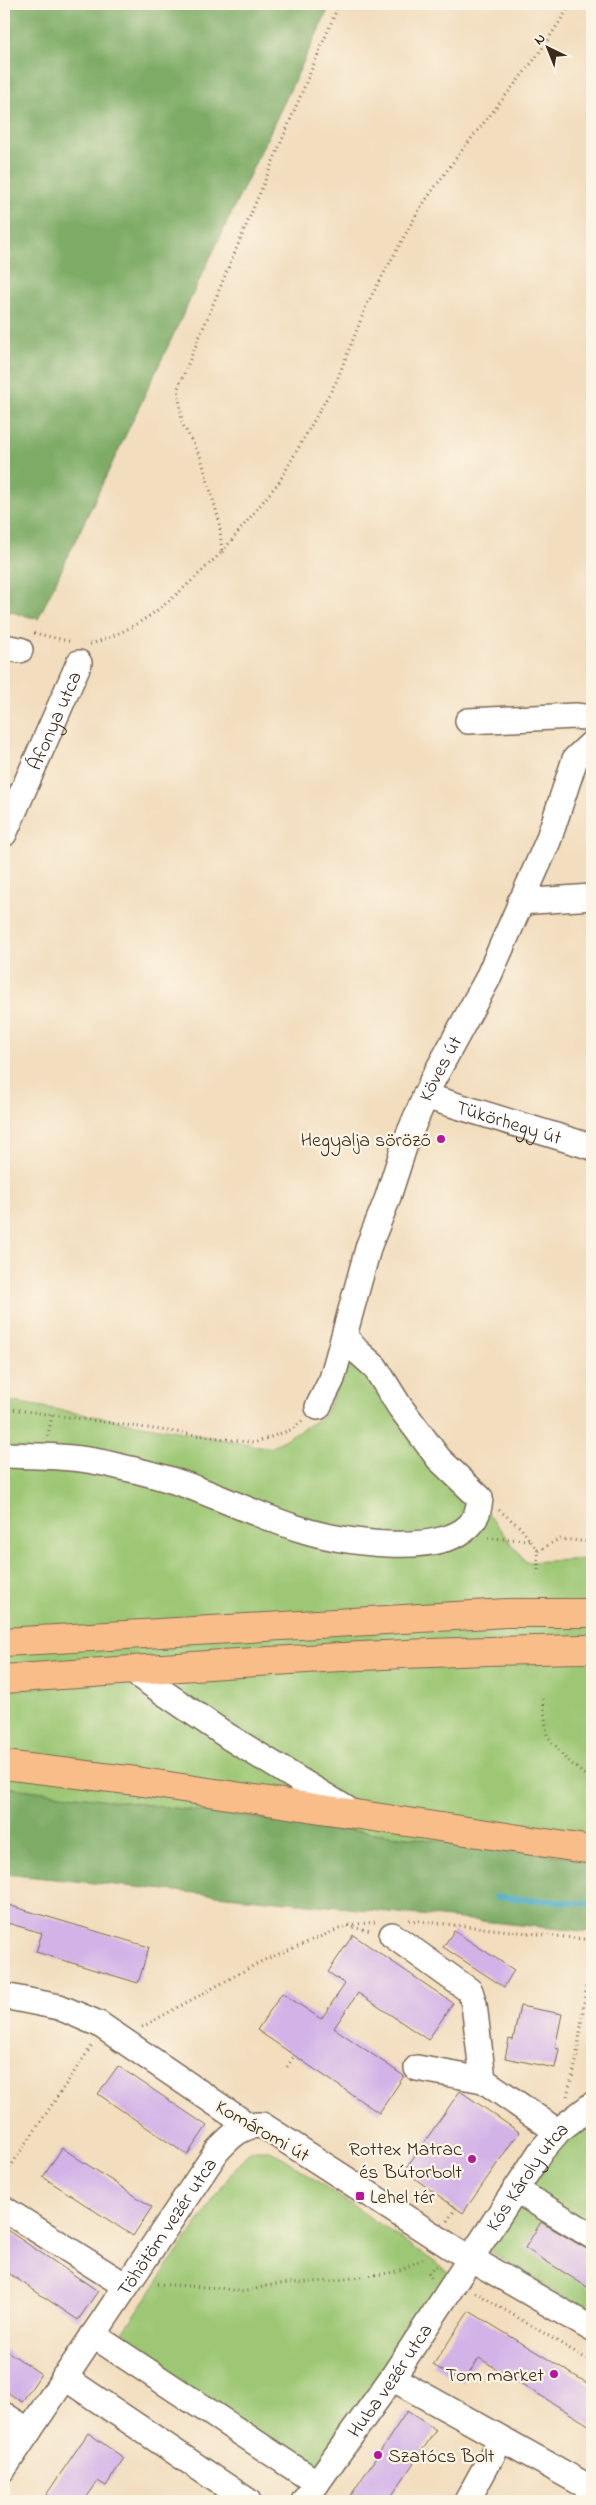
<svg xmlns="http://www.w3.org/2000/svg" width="596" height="2505" font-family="'Indie Flower',sans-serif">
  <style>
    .green { fill: #9dc774; stroke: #6c7849 }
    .forest { fill: #7eac66; stroke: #5c6b42 }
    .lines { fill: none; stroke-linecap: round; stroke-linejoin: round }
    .stream { stroke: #44aac4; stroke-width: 5.5 }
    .building { fill: #d3b2e8 }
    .minor-casing { stroke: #7b6956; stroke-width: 28 }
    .major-casing { stroke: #7b6956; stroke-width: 30 }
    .highway-casing { stroke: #7b6956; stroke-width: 30 }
    .path { stroke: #7b6956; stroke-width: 3; stroke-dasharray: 1 4; stroke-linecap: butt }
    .minor { stroke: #fff; stroke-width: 25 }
    .major { stroke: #f8bd89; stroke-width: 28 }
    .highway { stroke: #f8bd89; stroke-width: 28 }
    .poi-dot { fill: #b5179e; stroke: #fcf5e5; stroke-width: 2 }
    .labels { text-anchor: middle; stroke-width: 4.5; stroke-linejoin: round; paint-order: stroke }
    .street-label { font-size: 20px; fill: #3b2a1e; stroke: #fcf5e5 }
    .poi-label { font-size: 20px; fill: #3b2a1e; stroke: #fcf5e5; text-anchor: end }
  </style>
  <rect width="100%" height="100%" fill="#fcf5e5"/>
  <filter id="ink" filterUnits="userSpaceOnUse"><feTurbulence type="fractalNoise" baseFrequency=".02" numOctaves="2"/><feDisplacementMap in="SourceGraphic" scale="10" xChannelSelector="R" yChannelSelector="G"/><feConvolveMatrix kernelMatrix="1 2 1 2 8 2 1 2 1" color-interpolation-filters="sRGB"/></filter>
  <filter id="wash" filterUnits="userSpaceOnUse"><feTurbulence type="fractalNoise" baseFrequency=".0096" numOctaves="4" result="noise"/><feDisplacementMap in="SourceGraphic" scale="20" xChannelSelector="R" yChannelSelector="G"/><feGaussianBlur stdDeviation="1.12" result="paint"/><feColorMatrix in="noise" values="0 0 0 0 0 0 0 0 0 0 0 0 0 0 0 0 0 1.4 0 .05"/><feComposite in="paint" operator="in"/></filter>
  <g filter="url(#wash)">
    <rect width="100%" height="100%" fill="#f2ddbe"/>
    <path class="green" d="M349 1360 493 1520 526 1562 592 1559V1860L4 1787V1400L270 1448 324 1416Z
      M592 2117V2315L488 2250 555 2150Z
      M255 2150H268L282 2157 458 2278 317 2483 121 2342 123 2332 235 2168 247 2154Z"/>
    <path class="forest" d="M4 4H331L38 619 4 610Z
      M4 1787 592 1860V1932L4 1874Z"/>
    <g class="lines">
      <path class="stream" d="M496 1897 592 1904"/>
    </g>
    <g id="blocks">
      <path class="building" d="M8 1905 149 1947 138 1983 36 1952 42 1933 4 1922Z
        M454 1931 514 1970 504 1987 443 1947Z
        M353 1935 453 2003 428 2040 358 1993 334 2028 404 2076 379 2113 257 2030 282 1993 321 2019 345 1984 328 1972Z
        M520 2006 562 2014 555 2048 559 2049 555 2068 505 2058 509 2039 513 2040Z
        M118 2066 207 2126 187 2155 98 2094Z
        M460 2091 519 2132 463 2213 404 2171Z
        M62 2148 152 2207 133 2236 43 2177Z
        M541 2222 585 2248 592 2250V2290L525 2248Z
        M4 2228 98 2291 78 2320 4 2270Z
        M469 2311 592 2386V2427L479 2358 463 2383 433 2365Z
        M4 2349 41 2374 22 2402 4 2390Z
        M407 2411 436 2430 388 2501H347Z
        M88 2433 124 2458 106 2486 98 2481 84 2501H42Z"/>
    </g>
  </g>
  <g filter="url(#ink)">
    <use href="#blocks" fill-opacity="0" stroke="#7b6956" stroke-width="1"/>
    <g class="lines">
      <g class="minor-casing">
        <g id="minor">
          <path d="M4 647 20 650"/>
          <path d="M468 721 575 716 592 718"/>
          <path id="s1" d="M4 834 79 663"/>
          <path d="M520 902 592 897"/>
          <path id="s2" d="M425 1096 592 1147"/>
          <path id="s3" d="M318 1407 332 1379 369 1245 387 1200 406 1141 432 1081 487 980 548 841 575 759 592 743"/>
          <path d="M4 1455C42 1456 80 1456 117 1466 140 1471 164 1477 186 1485 225 1499 261 1517 300 1529 338 1542 438 1557 469 1526 477 1518 479 1509 480 1498L439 1459 400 1407 375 1367 357 1351 345 1337"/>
          <path d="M132 1671 229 1737 353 1813"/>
          <path d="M392 1935 470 1991 474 2004 483 2080 551 2127"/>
          <path d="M4 1996 59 2007 99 2024 249 2126"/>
          <path d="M417 2068 483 2080"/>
          <path d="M516 2190 592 2236"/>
          <path d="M4 2209 126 2286"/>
          <path d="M93 2335 317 2483"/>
          <path d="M64 2377 248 2501"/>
          <path d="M392 2378 592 2489"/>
          <path d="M4 2415 29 2431"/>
          <path id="s4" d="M4 2468 217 2151C229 2138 242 2124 262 2125L451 2247 592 2329"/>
          <path id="s5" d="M304 2501 392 2378 541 2151 559 2130 592 2105"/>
          <path d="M467 2501 501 2439"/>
        </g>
      </g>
      <g class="major-casing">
        <path id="major" d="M4 1765 136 1781 592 1850"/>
      </g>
      <g class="highway-casing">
        <path id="highway" d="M4 1642 507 1613H592
          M4 1679C200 1665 396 1651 592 1649"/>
      </g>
      <path class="path" d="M222 552 279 482 337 380 367 304 420 208 459 154 538 55 571 4
        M34 633 72 642
        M90 644C150 626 178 593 222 552L219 520 201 458 182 423 178 388 339 4
        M4 1408 254 1443 293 1429 303 1420
        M48 1436 52 1415
        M499 1510 520 1527 538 1551V1576
        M488 1538 529 1540
        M538 1551 559 1539 592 1542
        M543 1699 547 1735 566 1759 592 1781
        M409 1920 592 1940
        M349 1925 375 1922
        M142 2027 262 1961 346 1926 371 1931
        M287 2067 294 2056
        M567 2096 576 2062 592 1943
        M4 2176 93 2044
        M447 2221 456 2208
        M431 2278 429 2273 434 2267H440
        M157 2284 220 2288 243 2292 275 2284 331 2281 389 2273 403 2269 426 2257
        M475 2292 592 2362"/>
      <use href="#minor" class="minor"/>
      <use href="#major" class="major"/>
      <use href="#highway" class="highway"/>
    </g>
  </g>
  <g class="poi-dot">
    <circle cx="441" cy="1139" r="5"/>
    <circle cx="472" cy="2159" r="5"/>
    <rect x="355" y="2191" width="10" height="10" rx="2.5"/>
    <circle cx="554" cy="2374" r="5"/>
    <circle cx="378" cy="2455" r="5"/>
  </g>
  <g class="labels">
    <g class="street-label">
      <text dy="7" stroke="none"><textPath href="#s1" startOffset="124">Áfonya utca</textPath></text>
      <text dy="7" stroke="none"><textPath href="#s3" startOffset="361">Köves út</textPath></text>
      <text dy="7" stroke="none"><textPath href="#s2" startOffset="88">Tükörhegy út</textPath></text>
      <text transform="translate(263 2130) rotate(30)" y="7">Komáromi út</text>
      <text dy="7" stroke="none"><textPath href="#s5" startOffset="394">Kós Károly utca</textPath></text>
      <text dy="7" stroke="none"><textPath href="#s4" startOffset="291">Töhötöm vezér utca</textPath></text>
      <text dy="7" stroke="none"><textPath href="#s5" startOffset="148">Huba vezér utca</textPath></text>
    </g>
    <g class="poi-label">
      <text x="431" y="1146">Hegyalja söröző</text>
      <text x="462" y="2155">Rottex Matrac<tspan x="462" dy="23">és Bútorbolt</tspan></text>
      <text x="370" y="2203" text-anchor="start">Lehel tér</text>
      <text x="544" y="2381">Tom market</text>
      <text x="388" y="2462" text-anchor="start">Szatócs Bolt</text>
    </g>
  </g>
  <rect width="596" height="2505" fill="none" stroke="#fcf5e5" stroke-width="20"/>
  <g transform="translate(548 48) rotate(317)" stroke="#fcf5e5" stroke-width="4" paint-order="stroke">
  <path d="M0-4L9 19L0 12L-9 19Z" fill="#3b2a1e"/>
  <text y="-8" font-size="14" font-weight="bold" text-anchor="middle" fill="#3b2a1e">N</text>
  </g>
</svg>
